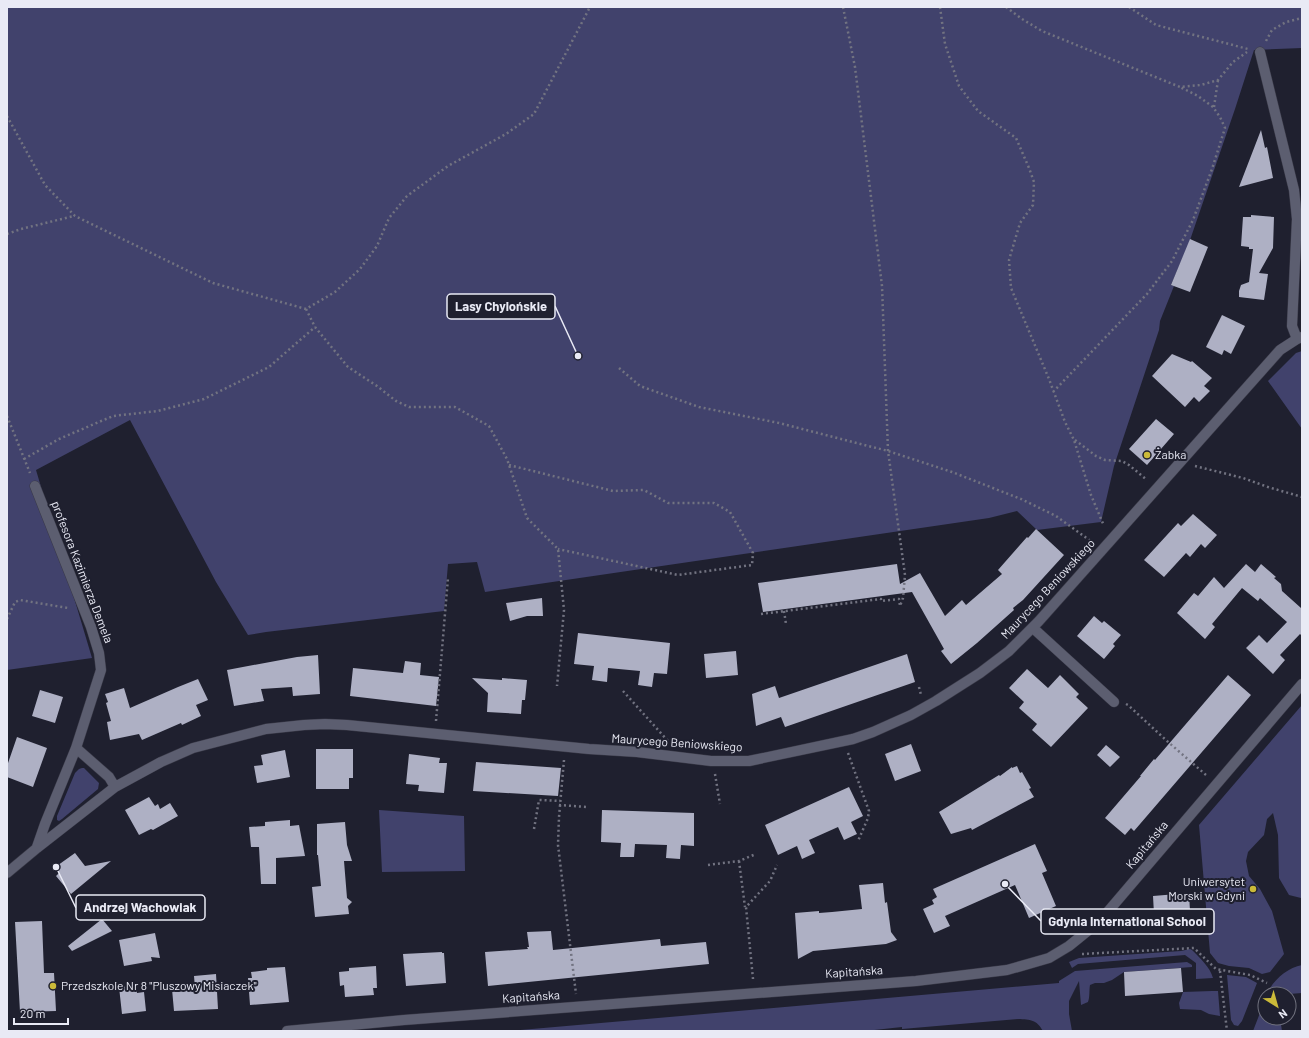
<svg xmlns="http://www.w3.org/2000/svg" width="1309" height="1038" font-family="Barlow,sans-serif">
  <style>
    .green { fill: #41426c }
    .building { fill: #aeb0c4 }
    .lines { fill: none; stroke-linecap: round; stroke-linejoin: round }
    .minor-casing { stroke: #3a3a48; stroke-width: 11 }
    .path { stroke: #727381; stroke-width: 2.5; stroke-dasharray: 2 3; stroke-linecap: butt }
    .minor { stroke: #5c5e70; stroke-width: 10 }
    .poi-dot { fill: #cbba39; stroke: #1f202f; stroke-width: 1.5 }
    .labels { text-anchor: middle; stroke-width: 4; stroke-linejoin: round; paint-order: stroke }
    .poi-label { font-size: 12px; fill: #e9eaf5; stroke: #1f202f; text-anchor: start }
    .street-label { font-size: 12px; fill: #e9eaf5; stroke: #1f202f }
    .leader { fill: none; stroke: #e9eaf5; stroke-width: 1.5 }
    .callout-dot { fill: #e9eaf5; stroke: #1f202f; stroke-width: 1.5 }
    .callout { fill: #1f202f; stroke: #e9eaf5; stroke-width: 1.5 }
    .callout-label { font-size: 13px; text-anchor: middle; font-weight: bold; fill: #e9eaf5 }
  </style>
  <rect width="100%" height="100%" fill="#1f202f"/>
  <path class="green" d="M7 7H1302V48L1254 50 1235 109 1189 243 1171 285 1174 286 1160 321 1159 330 1114 466 1101 522 1037 530 1017 511 989 518 485 592 477 562 448 564 444 611 266 632 248 635 216 582 130 420 36 470 92 658 7 670Z
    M1302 351V429L1268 381 1296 353Z
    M1302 705V889L1301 898 1289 895 1279 878 1278 835 1273 813 1267 819 1264 835 1248 852 1246 861 1249 876 1260 889 1272 911 1284 954 1270 972 1262 974 1249 968 1229 966 1218 963 1210 953 1199 825Z
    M82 768H84L99 783 98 789 62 819 59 821 57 820V816L75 773 79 769Z
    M379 810 464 816 465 871 382 872Z
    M1190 949 1192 950C1200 958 1210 967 1213 978L1196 979V963L1185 955 1078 964 1072 968 1069 962 1079 958 1181 951Z
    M1187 962 1192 965V967L1124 972 1112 980 1104 983H1095L1090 985C1089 990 1090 997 1088 1002L1081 1005 1079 981 1069 1001V1014L1072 1031H1043C1036 1019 1031 1020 1018 1019L902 1029V1027L865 1031H509L1059 983V981L1075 971Z
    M1302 965V993L1289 994 1290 1002H1289V994H1267C1273 980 1287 968 1302 965Z
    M1227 975 1246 977 1257 983 1242 1021 1238 1026 1234 1025 1231 1020Z
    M1212 991H1218L1220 1016 1209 1014 1201 1010 1180 1009 1179 1003 1183 992Z
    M1265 1000V1018H1280L1282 1031H1253Z"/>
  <path class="building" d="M1261 130 1265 148 1267 147 1273 178 1239 187Z
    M1251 215 1274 217 1273 248 1259 273 1268 274 1264 300 1239 297V291L1241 285 1249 282 1253 249H1249V247L1241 246 1243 217H1251Z
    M1190 239 1208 247 1190 292 1171 285Z
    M1222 315 1245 326 1231 354 1224 350 1222 355 1206 347Z
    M1172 354 1191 362 1192 361 1212 378 1204 386 1210 391 1199 402 1194 397 1185 407 1152 376Z
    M1156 419 1174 434 1147 465 1129 449Z
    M1193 514 1217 535 1205 548 1201 544 1190 557 1186 553 1164 577 1144 560 1178 523 1181 526Z
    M1036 529 1064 555 1023 600 1013 608 1014 610 977 643 951 664 941 651 944 649 912 592 763 612 758 583 897 564 900 584 920 573 945 616 962 600 966 605 1002 574 998 570 1027 537 1028 538Z
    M1246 564 1255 572 1261 564 1276 577 1274 578 1281 584 1282 591 1301 608 1302 607V636L1300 634 1280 655 1285 660 1273 674 1246 648 1259 635 1267 643 1287 622 1260 598 1258 601 1242 588 1212 624 1215 627 1205 639 1177 613 1194 593 1198 596 1214 577 1224 588Z
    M542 598 543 616H527L510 621 506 603Z
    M1094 616 1102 623 1104 621 1121 635 1113 644 1115 646 1104 659 1077 636Z
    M578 633 670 643 667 674 654 673 652 687 638 685 640 671 608 668 607 682 592 680 594 666 574 664Z
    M736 651 738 675 706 678 704 654Z
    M907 654 915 682 785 727 781 717 756 726 752 694 775 686 779 698Z
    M318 655 320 694 293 696 292 687 261 689 264 701 234 706 227 670 297 657Z
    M405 661 421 663 420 675 439 677 436 706 350 696 353 668 403 673Z
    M1027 669 1048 688 1060 675 1079 694 1076 697 1088 708 1051 747 1032 730 1037 724 1019 708 1024 702 1009 688Z
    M1228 675 1251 695 1134 831 1131 828 1125 835 1105 818 1141 776H1140L1154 759 1155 760Z
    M472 678 502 680V678L527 680 525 700H522L521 714 487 712 488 693Z
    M198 679 208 700 196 705 201 716 182 725 181 723 142 740 139 734 110 740 107 722 111 721 106 703 108 702 105 694 124 688 130 708 178 687Z
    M40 690 63 697 55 723 32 716Z
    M17 737 47 748 33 787 7 777V766Z
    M911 744 921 771 895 781 885 754Z
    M1106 745 1120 757 1110 767 1097 755Z
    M316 749H353V778H349V789H316Z
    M285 750 290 777 257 783 254 766 263 765 261 755Z
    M409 754 440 758 439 763H447L444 793 418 791 419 785 406 784Z
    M476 762 561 768 558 796 473 791Z
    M1017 766 1020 773 1022 772 1031 788 1029 789 1034 797 972 830 971 828 951 834 939 812 999 775 1000 776 1012 767V768Z
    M849 787 863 816 851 822 857 834 844 840 838 827 809 840 815 853 802 859 797 846 778 855 765 825Z
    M149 797 155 806 158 804 160 809 170 803 178 816 153 830 151 829 139 835 125 810Z
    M602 810 694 813V846L681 845 680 859 666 858 667 845 635 844 634 857H620L621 843 601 842Z
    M290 820V826L299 825 305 856 276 858V884H261L259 847H251L249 827 265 826V822Z
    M345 822 347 845 352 861H344L347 898 352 902 348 906 349 914 315 917 312 887 321 886 318 855H317V824Z
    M1035 844 1047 871 1042 873 1056 906 1029 918 1015 885 945 916 950 926 934 933 923 909 934 904 932 900 937 897 933 889Z
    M75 853 85 866 111 861 71 894 56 876 59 873 54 868Z
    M883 883 885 903 887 902 891 932 897 940 886 944 813 951 798 959 795 913 819 911V913L832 912 862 909 859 885Z
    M1189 893 1191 929 1137 931 1139 915 1154 914 1153 896Z
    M102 919 112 931 72 951 68 946Z
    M42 921 44 973H54L56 1011 20 1012 15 922Z
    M551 931 553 950 660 939 661 946 706 942 709 964 488 986 485 952 528 949 527 947H529L527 932Z
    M155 933 160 958 151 957 152 961 124 966 119 940Z
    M442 952V953H444L446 983 406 986 403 954Z
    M376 966 377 988H373L374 995 345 997 344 985 340 986 339 972 349 971V968Z
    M285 967 289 1002 250 1005 248 978H252L251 972 267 970V968Z
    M1181 968 1183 992 1125 996 1124 972Z
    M216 974 218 1009 174 1011 172 989 195 988 194 976Z
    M136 985 137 993 144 992 146 1011 122 1014 119 987Z"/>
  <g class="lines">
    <g class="minor-casing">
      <path id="minor" d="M1260 52 1294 190 1297 219 1292 326 1297 339
        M35 486 91 627 99 653 101 670 76 748 45 824 37 847
        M1033 628 1114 702
        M76 748 109 777 115 787
        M7 873 37 848 115 787 161 762 193 748 266 729 304 725 325 724 347 725 589 749 637 752 711 761H749L853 739 873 732 911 715 936 701 980 673 1009 651 1039 621 1280 350 1297 339 1302 337
        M287 1031 404 1020 916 981 974 974 1007 970 1049 958 1069 946 1090 929 1105 915 1302 684"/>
    </g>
    <path class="path" d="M843 7 855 67 882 286 888 451 905 575 903 598 900 606
      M940 7 945 44 959 86 978 111 1016 138 1029 168 1034 182 1033 205 1020 223 1009 260 1011 288 1049 379 1065 422 1074 440 1091 495 1104 526
      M1006 7 1022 19 1042 31 1180 87 1201 85 1218 80 1233 62 1247 52
      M1129 7 1156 25 1248 49
      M1266 41 1272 30 1286 22 1302 18
      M1214 107 1218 80
      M7 116 45 185 75 216 213 283 306 309 335 292 360 269 377 246 389 218 407 196 448 166 506 134 534 114 590 7
      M7 234 21 229 74 216
      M306 309 315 327 348 367 377 386 396 401 409 407H455L489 426 507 459 527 518 558 549 564 610 557 686
      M619 368 640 386 699 407 779 423 888 451 952 472 1021 499 1056 516 1092 542
      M1053 392 1147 294 1172 261 1193 220 1212 169 1225 128 1220 117 1213 107 1198 96 1180 87
      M7 416 30 473
      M1075 440 1096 456 1105 460 1122 461 1129 465 1147 480
      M24 459 59 439 113 416 158 411 204 399 269 367 315 327
      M509 465 613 491 644 490 668 503H714L730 512 753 553 752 565 678 575 558 549
      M1195 466 1243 478 1268 487 1302 497
      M784 611 786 624
      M761 614 881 599V601L899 599 900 606
      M7 619 15 602 20 600 68 608
      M919 687 921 695
      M623 691 668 741
      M1126 704 1128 705 1167 741 1206 775
      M436 721 448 578
      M848 753 869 811 868 818 858 841
      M564 760 559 817 558 845 576 994
      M715 774 720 804
      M559 805 587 807
      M534 829 539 800 560 801
      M739 861 745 907
      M708 865 739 861 756 854
      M1082 954 1194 948 1216 969 1250 975 1267 983
      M1220 971 1227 1031
      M753 979 746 907 770 881 777 865"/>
    <use href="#minor" class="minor"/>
  </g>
  <g class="poi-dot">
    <circle cx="1147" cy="455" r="4"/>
    <circle cx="1253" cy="889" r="4"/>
    <circle cx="53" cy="986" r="4"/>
  </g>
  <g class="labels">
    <g class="poi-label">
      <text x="1155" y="459">Żabka</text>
      <text x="1245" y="886" text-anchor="end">Uniwersytet<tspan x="1245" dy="14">Morski w Gdyni</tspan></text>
      <text x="61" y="990">Przedszkole Nr 8 "Pluszowy Misiaczek"</text>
    </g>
    <g class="street-label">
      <text transform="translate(82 572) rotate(69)" y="4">profesora Kazimierza Demela</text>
      <text transform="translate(1048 589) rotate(-47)" y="4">Maurycego Beniowskiego</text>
      <text transform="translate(677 743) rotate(4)" y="4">Maurycego Beniowskiego</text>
      <text transform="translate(1147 845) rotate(-50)" y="4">Kapitańska</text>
      <text transform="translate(854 972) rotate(-4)" y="4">Kapitańska</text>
      <text transform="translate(531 997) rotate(-4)" y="4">Kapitańska</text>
    </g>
  </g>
  <path class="leader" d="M578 356L555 306M56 867L76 908M1005 884L1041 921"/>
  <g class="callout-dot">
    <circle cx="578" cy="356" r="4"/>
    <circle cx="56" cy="867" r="4"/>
    <circle cx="1005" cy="884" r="4"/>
  </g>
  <g class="callout">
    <rect x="447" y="294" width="108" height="25" rx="4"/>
    <rect x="76" y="895" width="129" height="25" rx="4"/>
    <rect x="1041" y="909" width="173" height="25" rx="4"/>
  </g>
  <g class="callout-label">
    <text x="501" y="311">Lasy Chylońskie</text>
    <text x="140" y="912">Andrzej Wachowiak</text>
    <text x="1127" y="926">Gdynia International School</text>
  </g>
  <rect width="1309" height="1038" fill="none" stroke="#e9eaf5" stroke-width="16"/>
  <g transform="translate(1277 1006) rotate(143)"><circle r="19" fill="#1f202f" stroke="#70717e"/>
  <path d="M0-3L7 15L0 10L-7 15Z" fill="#cbba39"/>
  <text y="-6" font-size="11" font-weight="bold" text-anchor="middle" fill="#e9eaf5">N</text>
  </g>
  <path d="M14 1018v6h54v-6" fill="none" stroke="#e9eaf5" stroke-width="2"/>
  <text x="20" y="1018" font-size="12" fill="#e9eaf5" stroke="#1f202f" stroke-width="3" paint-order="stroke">20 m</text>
</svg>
